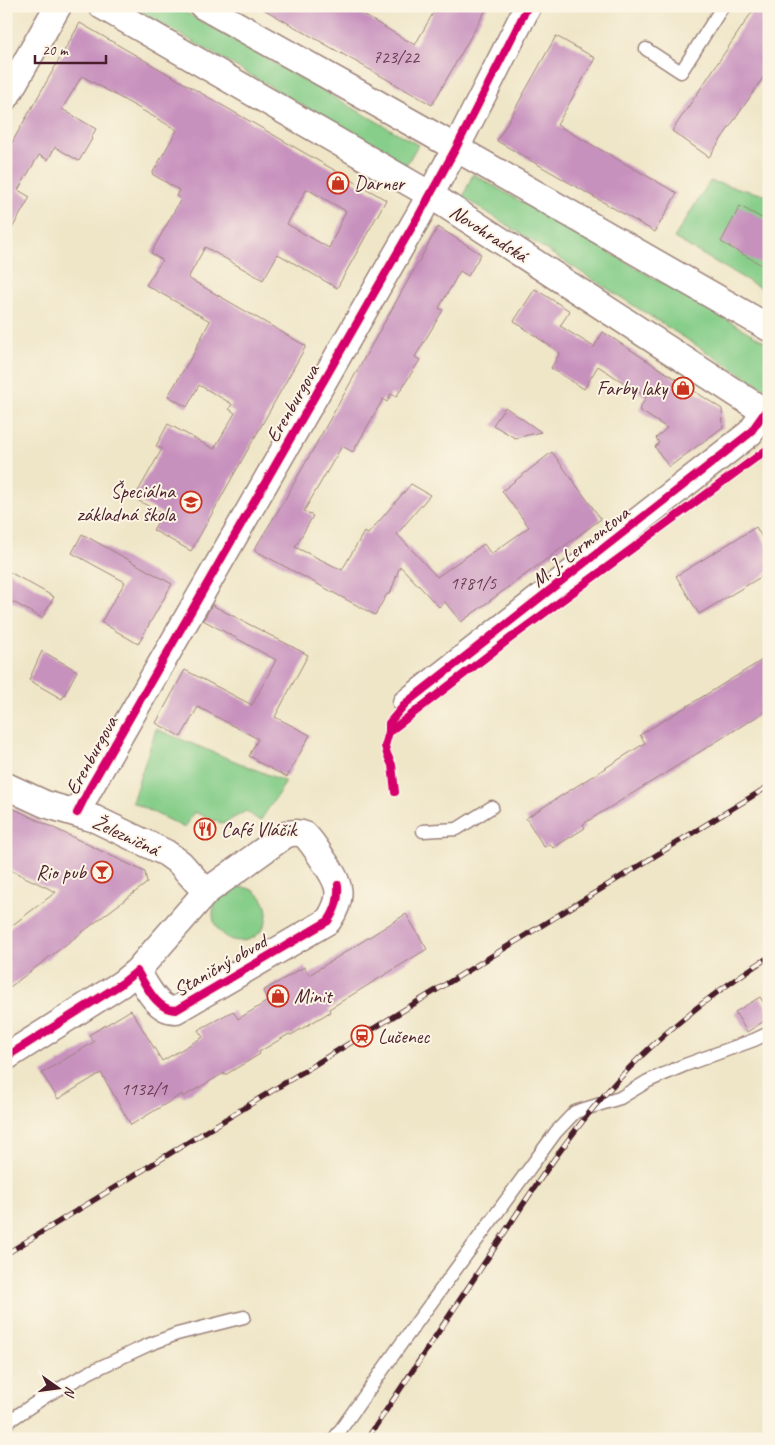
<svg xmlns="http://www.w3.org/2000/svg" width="775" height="1445" font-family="Caveat,sans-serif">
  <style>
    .green { fill: #87ce8a; stroke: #68765a }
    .building { fill: #c791be; fill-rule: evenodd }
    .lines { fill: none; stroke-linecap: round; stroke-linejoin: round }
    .service-casing { stroke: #9c827a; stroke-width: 15 }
    .minor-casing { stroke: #9c827a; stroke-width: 29 }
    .service { stroke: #fff; stroke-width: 12 }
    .minor { stroke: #fff; stroke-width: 26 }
    .rail-casing { stroke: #4a1f2b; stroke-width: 5.5 }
    .rail { stroke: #fcf5e5; stroke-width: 4; stroke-dasharray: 11; stroke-linecap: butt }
    .cycleway-casing { stroke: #fcf5e5; stroke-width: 11 }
    .cycleway { stroke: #d6006c; stroke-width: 8 }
    .labels { text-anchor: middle; stroke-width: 4; stroke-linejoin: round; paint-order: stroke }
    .number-label { font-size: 18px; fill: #693c50 }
    .poi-label { font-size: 20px; fill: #4a1f2b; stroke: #fcf5e5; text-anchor: start }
    .street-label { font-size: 20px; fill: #4a1f2b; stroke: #fcf5e5 }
  </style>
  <rect width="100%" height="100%" fill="#fcf5e5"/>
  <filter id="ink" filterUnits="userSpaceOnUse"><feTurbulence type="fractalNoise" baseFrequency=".02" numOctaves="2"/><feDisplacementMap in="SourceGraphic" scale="10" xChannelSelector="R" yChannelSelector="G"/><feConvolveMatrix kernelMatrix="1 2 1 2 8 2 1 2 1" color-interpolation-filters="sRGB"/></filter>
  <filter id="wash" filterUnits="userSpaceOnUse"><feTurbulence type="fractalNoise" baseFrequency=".0096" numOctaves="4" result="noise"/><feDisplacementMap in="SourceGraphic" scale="20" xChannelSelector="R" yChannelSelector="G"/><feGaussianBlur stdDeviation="1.12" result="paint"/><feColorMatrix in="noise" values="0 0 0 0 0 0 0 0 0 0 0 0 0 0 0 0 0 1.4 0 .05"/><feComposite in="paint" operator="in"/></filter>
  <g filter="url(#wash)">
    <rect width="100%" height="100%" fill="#efe6c8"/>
    <path class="green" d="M131 6H174L418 145 406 165Z
      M473 174 769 344V383L765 389 463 197Z
      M710 181 769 196V293L674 238Z
      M156 729 286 782 260 821 246 811 223 824 194 812 185 828 132 802Z
      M213 914a27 27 0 1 1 54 0a27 27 0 1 1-54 0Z"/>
    <g id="blocks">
      <path class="building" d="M258 6H348L415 45 437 6H488L432 105Z
        M756 6H769V69L709 157 672 131Z
        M80 23 386 200 337 288 278 254 263 280 205 247 188 278 306 346 191 551 153 530 163 514 137 500 139 497 136 495 162 449 156 446 168 424 214 449 235 413 229 409 232 404 199 385 187 407 168 396 197 348H196L210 321 146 285 162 260 151 253 181 199 176 196 179 190 152 174 177 130 82 76 62 109 96 129 91 138 92 139 79 161 55 147 48 160 39 155 18 190 30 197 6 239V153ZM307 189 346 211 329 248 287 224Z
        M556 36 595 58 557 125 677 193 655 232 497 141Z
        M740 206 769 222V269L721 242Z
        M438 227 481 254 468 276 460 271 439 308 443 310 415 357 420 360 396 397 391 394 387 402 383 399 353 452 342 446 304 511 313 516 295 547 342 570 364 532 368 534 411 484 430 495 397 534 437 577 484 544 491 554 529 527 502 491 552 452 601 519 461 622 445 602 439 607 400 566 390 594H387L375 615 254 550 284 501Z
        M535 289 570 311 560 326 594 347 603 332 722 409 723 427 669 467 655 447 659 443 656 438 667 428 639 410 646 397 598 366 584 389 551 368 560 353 514 321Z
        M505 407 541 432 515 438 493 425Z
        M756 527 769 549V572L699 614 676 576Z
        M82 534 172 584 138 644 101 622 125 582 72 553Z
        M6 570 54 597 42 618 6 598Z
        M212 605 308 655 275 717 310 735 287 777 256 761 257 760 249 756 258 739 198 707 181 737 156 723 185 670 252 705 276 660 203 620Z
        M42 651 77 671 62 699 29 680Z
        M769 656V709L583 824 585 828 553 848 550 844 544 847 526 818 645 743 640 735Z
        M6 805 145 872 147 883 6 990V930L56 892 6 868Z
        M406 914 427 949 329 1009 330 1012 291 1035 289 1034 259 1052 260 1054 225 1075 224 1073 183 1097 182 1094 131 1125 101 1073 58 1099 42 1073 94 1042 89 1035 131 1010 162 1061 203 1037 198 1030 233 1011 238 1019 268 1001 263 991 304 967 309 975Z
        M760 997 769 1011V1018L747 1032 735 1012Z"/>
    </g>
  </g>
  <g filter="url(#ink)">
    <use href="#blocks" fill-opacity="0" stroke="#9c827a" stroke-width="1"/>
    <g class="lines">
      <g class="service-casing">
        <path id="service" d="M646 49 681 72 723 6
          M423 831 457 829 492 807
          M6 1423 46 1396 92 1371 148 1345 177 1334 244 1317
          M334 1439 401 1344 556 1132 575 1112 620 1098 648 1081 685 1065 754 1040 769 1033"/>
      </g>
      <g class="minor-casing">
        <path id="minor" d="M102 6 429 194 765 412
          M203 6 428 132 769 328
          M6 97 58 6
          M406 703 750 433 765 412 769 410
          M6 786 45 804 95 819 166 853 180 863 206 892
          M77 813 89 789 419 215 456 148 528 6
          M6 1057 121 984 137 971 206 892 285 835C293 832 298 832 305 835 313 843 318 852 324 861 340 884 345 896 328 921L176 1010C157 1011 146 985 137 971"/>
      </g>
      <use href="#service" class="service"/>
      <use href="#minor" class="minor"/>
      <g class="rail-casing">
        <path id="rail" d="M6 1254 769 786
          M367 1439C409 1377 450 1315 491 1253 524 1203 556 1153 594 1107 643 1048 704 998 769 957"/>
      </g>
      <use href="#rail" class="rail"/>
      <g class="cycleway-casing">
        <path id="cycleway" d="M389 732 512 637 769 448
          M395 792 392 765 387 754 385 746 389 732V723L406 703 750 433 765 412 769 410
          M77 813 89 789 419 215 456 148 528 6
          M6 1057 121 984 137 971C146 985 157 1011 176 1010L328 921C336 909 339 899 338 885"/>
      </g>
      <use href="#cycleway" class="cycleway"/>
    </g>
  </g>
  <defs>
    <g id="shop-ring" transform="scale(1.125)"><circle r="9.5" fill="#fcf5e5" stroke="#c8321e" stroke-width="1.5"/><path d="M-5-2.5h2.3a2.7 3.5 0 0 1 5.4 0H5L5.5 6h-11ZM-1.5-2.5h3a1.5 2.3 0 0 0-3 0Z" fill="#c8321e"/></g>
    <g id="school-ring" transform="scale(1.125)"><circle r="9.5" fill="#fcf5e5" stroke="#c8321e" stroke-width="1.5"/><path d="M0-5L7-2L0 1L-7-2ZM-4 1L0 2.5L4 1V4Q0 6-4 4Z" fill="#c8321e"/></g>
    <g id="restaurant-ring" transform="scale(1.125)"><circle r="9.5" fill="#fcf5e5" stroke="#c8321e" stroke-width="1.5"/><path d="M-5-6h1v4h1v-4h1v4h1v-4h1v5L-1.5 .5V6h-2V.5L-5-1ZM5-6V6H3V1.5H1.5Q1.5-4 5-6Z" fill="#c8321e"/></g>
    <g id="bar-ring" transform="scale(1.125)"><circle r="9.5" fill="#fcf5e5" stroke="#c8321e" stroke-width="1.5"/><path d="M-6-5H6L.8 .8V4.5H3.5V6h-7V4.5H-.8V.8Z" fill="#c8321e"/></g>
    <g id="station-ring" transform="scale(1.125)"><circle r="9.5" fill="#fcf5e5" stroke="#c8321e" stroke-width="1.5"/><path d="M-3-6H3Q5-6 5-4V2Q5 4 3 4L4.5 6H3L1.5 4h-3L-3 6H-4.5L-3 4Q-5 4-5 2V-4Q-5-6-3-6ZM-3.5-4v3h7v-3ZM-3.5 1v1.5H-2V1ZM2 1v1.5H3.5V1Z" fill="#c8321e"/></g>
  </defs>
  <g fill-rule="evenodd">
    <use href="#shop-ring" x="338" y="183"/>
    <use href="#shop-ring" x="683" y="388"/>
    <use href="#school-ring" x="191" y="502"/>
    <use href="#restaurant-ring" x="205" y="829"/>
    <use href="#bar-ring" x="102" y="872"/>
    <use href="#shop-ring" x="278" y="996"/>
    <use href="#station-ring" x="362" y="1036"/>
  </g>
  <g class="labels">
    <g class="number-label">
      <text x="396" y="63">723/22</text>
      <text x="473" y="589">1781/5</text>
      <text x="144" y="1095">1132/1</text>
    </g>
    <g class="poi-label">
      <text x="354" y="190">Darner</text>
      <text x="667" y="395" text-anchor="end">Farby laky</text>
      <text x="175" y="498" text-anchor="end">Špeciálna<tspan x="175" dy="23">základná škola</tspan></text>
      <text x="221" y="836">Café Vláčik</text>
      <text x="86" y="879" text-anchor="end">Rio pub</text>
      <text x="294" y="1003">Minit</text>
      <text x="378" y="1043">Lučenec</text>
    </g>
    <g class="street-label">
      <text transform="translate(489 233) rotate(33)" y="7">Novohradská</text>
      <text transform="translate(292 403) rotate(-60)" y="7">Erenburgova</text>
      <text transform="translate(580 546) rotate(-38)" y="7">M. J. Lermontova</text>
      <text transform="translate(91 755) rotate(-61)" y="7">Erenburgova</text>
      <text transform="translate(126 835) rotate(25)" y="7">Železničná</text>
      <text transform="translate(220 965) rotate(-30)" y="7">Staničný obvod</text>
    </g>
  </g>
  <rect width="775" height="1445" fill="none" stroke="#fcf5e5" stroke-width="25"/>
  <g transform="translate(58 1388) rotate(104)" stroke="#fcf5e5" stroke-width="4" paint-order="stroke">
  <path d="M0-4L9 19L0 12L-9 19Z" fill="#4a1f2b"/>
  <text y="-8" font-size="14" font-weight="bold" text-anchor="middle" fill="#4a1f2b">N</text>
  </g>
  <path d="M35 55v8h71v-8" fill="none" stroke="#4a1f2b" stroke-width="2.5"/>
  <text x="42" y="55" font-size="15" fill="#4a1f2b" stroke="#fcf5e5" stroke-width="4" paint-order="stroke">20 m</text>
</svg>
